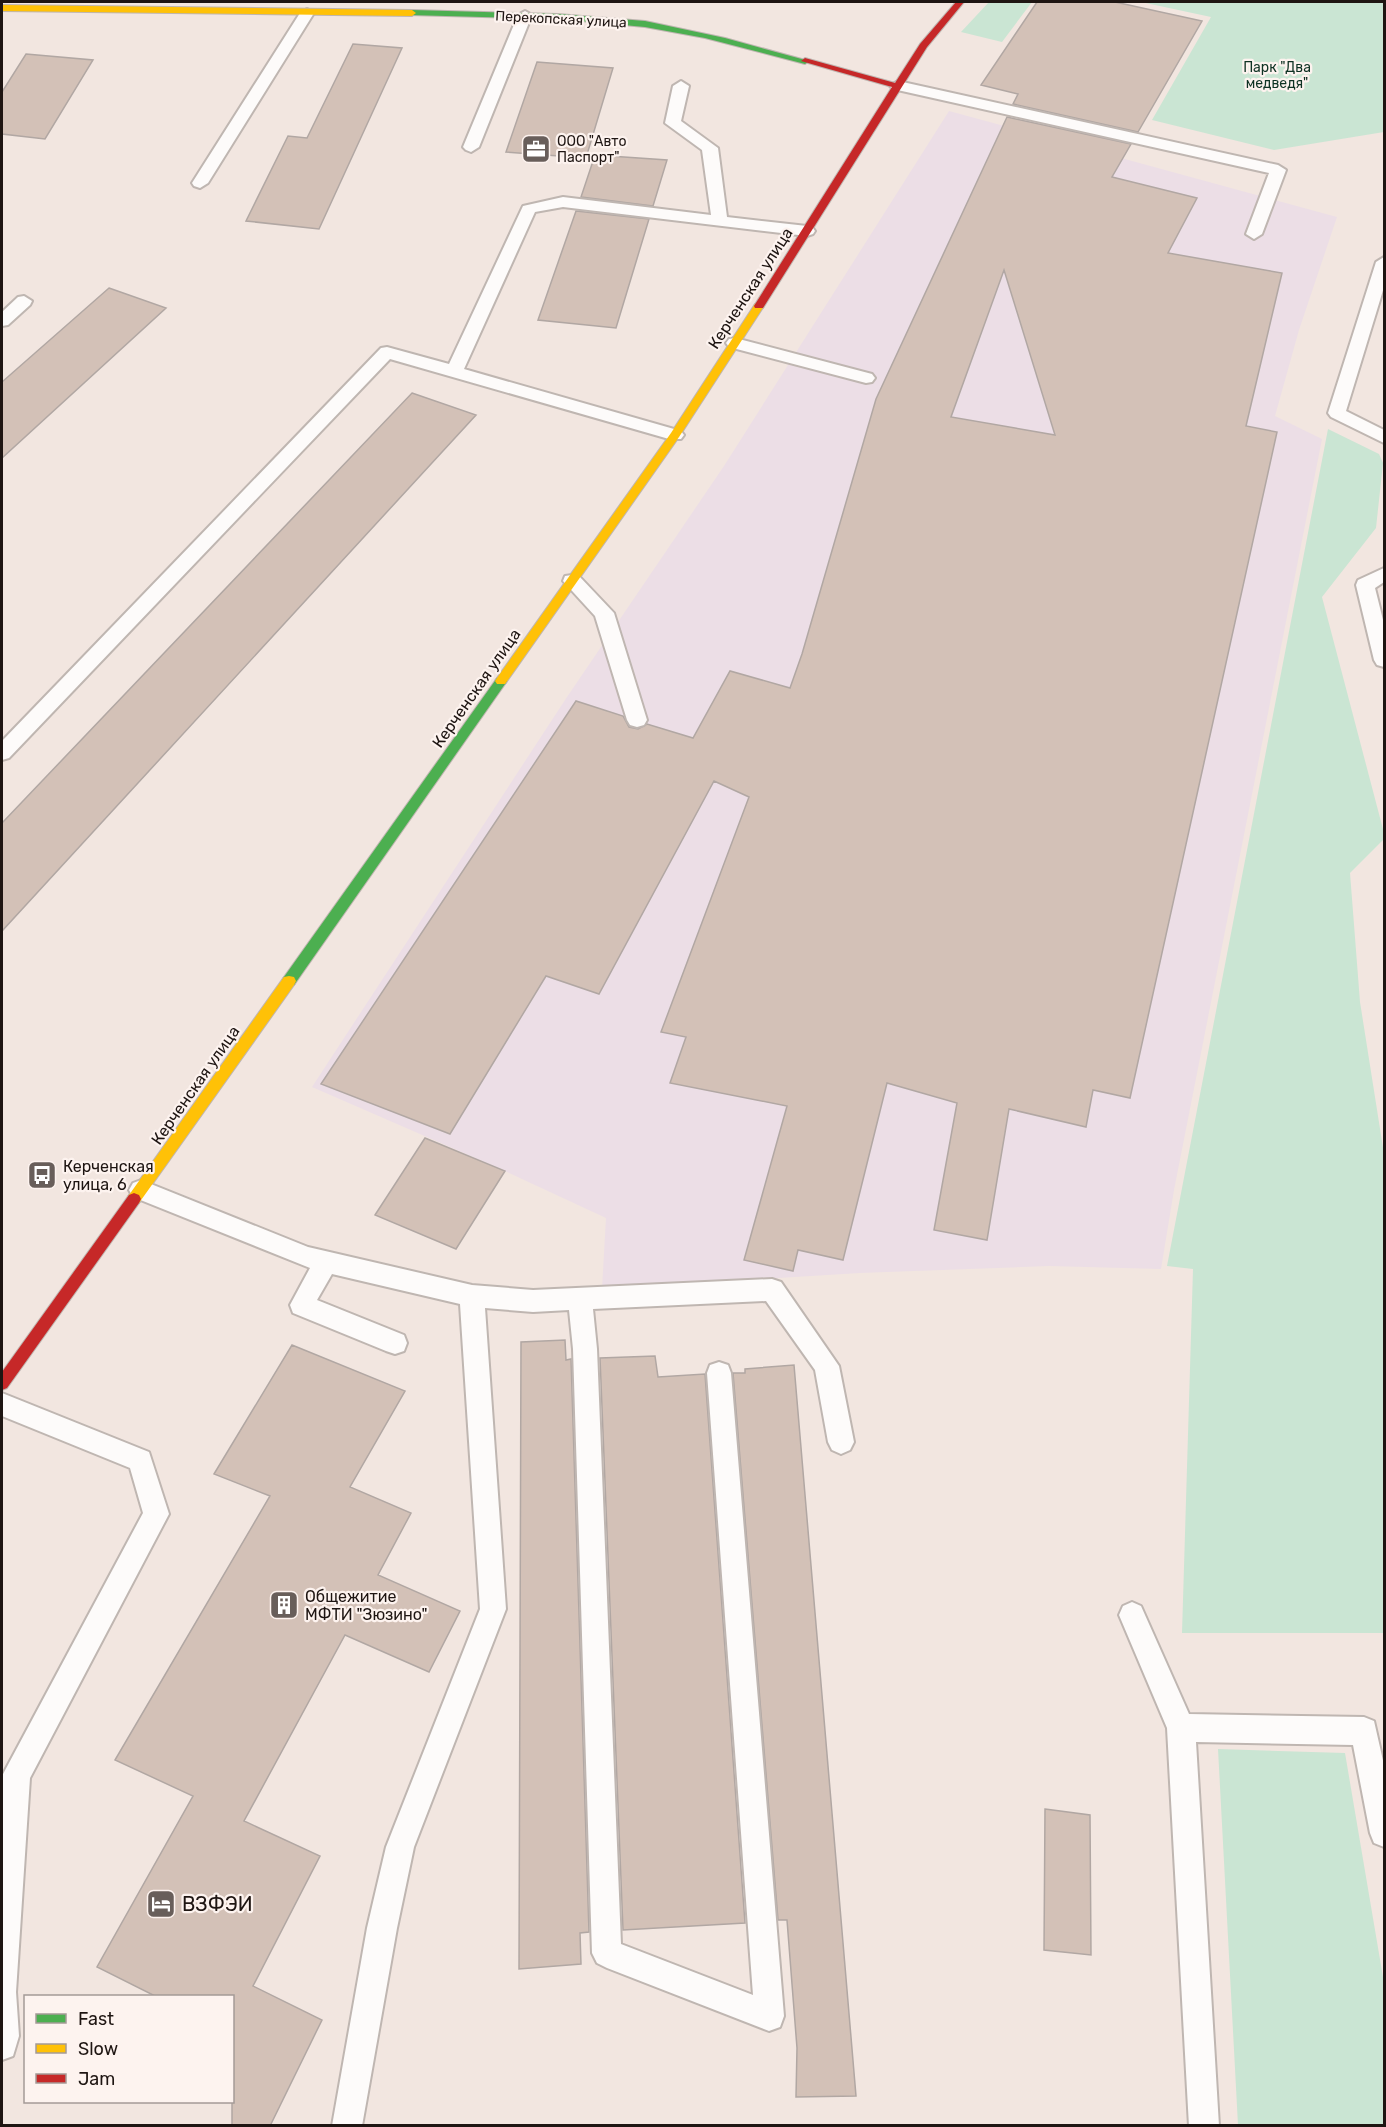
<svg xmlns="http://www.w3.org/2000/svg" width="1386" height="2127" font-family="Rubik,sans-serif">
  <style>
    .industrial { fill: #ecdee6 }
    .green { fill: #cae5d3 }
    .building { fill: #d3c1b7; stroke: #b1a7a3; stroke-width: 1.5; fill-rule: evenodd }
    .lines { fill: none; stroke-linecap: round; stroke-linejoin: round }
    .lane-casing { stroke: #bfb6b1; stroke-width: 4 }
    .fast-casing { stroke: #bfb6b1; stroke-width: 2 }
    .slow-casing { stroke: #bfb6b1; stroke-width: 2 }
    .jam-casing { stroke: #bfb6b1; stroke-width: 2 }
    .lane { fill: #fdfbfa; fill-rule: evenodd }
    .fast { fill: #4caf50; fill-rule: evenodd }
    .slow { fill: #ffc107; fill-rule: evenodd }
    .jam { fill: #c62828; fill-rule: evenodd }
    .labels { text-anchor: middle; stroke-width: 4.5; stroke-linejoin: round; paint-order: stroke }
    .far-street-label { font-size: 14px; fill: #1e1512; stroke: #fdf3ef }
    .far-park-label { font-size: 14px; fill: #0f3324; stroke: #fdf3ef }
    .far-poi-label { font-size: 14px; fill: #1e1512; stroke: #fdf3ef; text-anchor: start }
    .street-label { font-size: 16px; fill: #1e1512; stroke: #fdf3ef }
    .poi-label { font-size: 16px; fill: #1e1512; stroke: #fdf3ef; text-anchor: start }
    .near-poi-label { font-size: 20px; fill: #1e1512; stroke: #fdf3ef; text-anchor: start }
  </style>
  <rect width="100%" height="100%" fill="#f2e6e0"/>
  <path class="industrial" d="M949 111 1337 217 1299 330 1275 416 1322 439 1174 1190 1161 1269 1049 1266 860 1273 602 1289 606 1218 505 1171 312 1087 567 697 724 466Z"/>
  <path class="green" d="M989 2H1032L1002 42 961 32Z
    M1141 2H1384V132L1274 150 1152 120 1211 17Z
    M1328 429 1379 454 1383 463 1376 528 1322 597 1384 833V839L1350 873 1360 1002 1384 1154V1633H1182L1193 1269 1167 1266Z
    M1218 1749 1345 1753 1384 1983V2125H1238Z"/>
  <path class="building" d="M1037 2H1115L1202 21 1138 132 1013 104 1018 94 981 85Z
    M353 44 402 48 319 229 246 221 288 136 307 138Z
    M26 54 93 60 45 139 2 134V92Z
    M537 62 613 68 586 158 506 152Z
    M1007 117 1131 144 1112 177 1197 198 1168 253 1282 273 1246 426 1277 432 1130 1098 1093 1090 1086 1127 1009 1109 987 1240 934 1230 957 1103 887 1083 843 1260 798 1250 793 1271 744 1260 787 1106 670 1083 686 1037 661 1032 749 797 714 781 599 994 546 976 450 1134 321 1084 576 701 623 716 629 727 638 729 647 724 693 738 730 671 790 688 802 654 876 399ZM1004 270 1055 435 951 417Z
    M595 155 667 160 653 206 581 197Z
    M576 211 649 219 616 328 538 320Z
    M109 288 166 308 2 458V382Z
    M412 393 476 415 2 931V823Z
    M425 1138 505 1171 456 1249 375 1215Z
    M565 1340 566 1360 571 1359 589 1932 580 1933 581 1964 519 1969 521 1342Z
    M292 1345 405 1391 350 1487 411 1513 378 1575 460 1611 429 1672 345 1635 244 1821 320 1856 253 1986 322 2020 270 2126H232V1996H155L97 1967 193 1796 115 1760 270 1496 214 1474Z
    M655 1356 658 1377 705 1374 745 1923 623 1930 600 1358Z
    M794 1365 856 2096 796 2097 797 2048 787 1920H778L733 1373H745V1369Z
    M1045 1809 1090 1815 1091 1955 1044 1950Z"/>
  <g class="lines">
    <g class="lane-casing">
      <path id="lane" d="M307 9 314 13 208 183 200 188 194 186 192 183 300 13Z
        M525 11 532 15 479 147 471 152 466 150 463 147 518 15Z
        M681 81 689 86 681 121 718 148 727 217 807 226 813 228 815 231 813 234 807 236 563 207 535 212 464 369 681 431 684 435 681 439H669L390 359 9 758 2 760V741L381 348 387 347 449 364 523 206 563 197 711 215 702 150 665 123 673 86Z
        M898 81 1278 165 1286 170 1262 234 1254 239 1246 234 1269 173 893 89 890 86Z
        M1384 257V287L1346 411 1384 430V443L1331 417 1328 413 1376 262Z
        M24 296 32 301 30 305 8 325 2 326V312L18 297Z
        M735 338 872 374 875 378 872 382 866 383 729 347 726 343 729 339Z
        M1384 568V582L1375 588 1384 624V667L1377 665 1374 660 1356 585 1358 580Z
        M572 575 579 576 614 613 647 720 644 725 637 727 630 725 627 720 595 616 563 581 565 576Z
        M141 1180 308 1247 472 1285 533 1290 772 1279 781 1282 839 1366 854 1442 850 1450 841 1454 832 1450 828 1442 815 1370 766 1301 593 1309 597 1349 621 1944 753 1995 707 1373 710 1365 719 1362 728 1365 731 1373 784 2016 780 2027 769 2031 607 1968 597 1963 592 1953 573 1349 569 1310 533 1312 485 1308 506 1609 414 1847 397 1928 362 2126H332L367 1928 386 1847 480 1609 460 1304 332 1274 317 1300 404 1335 407 1343 404 1351 395 1354 386 1351 293 1313 290 1305 310 1268 133 1197 129 1190 133 1183Z
        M2 1393 149 1452 169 1514 30 1778 16 1992 19 2036 13 2056 2 2060V1776L143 1513 130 1468 2 1416Z
        M1132 1602 1141 1606 1189 1714 1364 1717 1374 1721 1384 1765V1847L1374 1843 1370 1833 1353 1745 1196 1742 1219 2126H1189L1167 1728 1119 1615 1123 1606Z"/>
    </g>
    <g class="fast-casing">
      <path id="fast" d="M412 10 558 14 645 21 725 38 809 61 805 64 705 38 645 27 558 19 409 15V11Z
        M501 677 507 681 505 684 294 985H284L282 981 284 977 497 678Z"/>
    </g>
    <g class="slow-casing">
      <path id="slow" d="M2 5 412 10 416 13 412 16 2 11Z
        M759 303 764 306 679 437 505 684H497L495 681 497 678 671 433 755 304Z
        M289 976 294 977 296 981 294 985 139 1203 134 1205 129 1203 127 1199 129 1195 284 977Z"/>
    </g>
    <g class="jam-casing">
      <path id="jam" d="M956 2H964L927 47 763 308H755L754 306 892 87 801 61 805 58 895 83 920 44Z
        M134 1193 139 1195 141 1199 139 1203 7 1388 2 1390V1372L129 1195Z"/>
    </g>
    <use href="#lane" class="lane"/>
    <use href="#fast" class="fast"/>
    <use href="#slow" class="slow"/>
    <use href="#jam" class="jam"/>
  </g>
  <defs>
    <g id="office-square" transform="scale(1.5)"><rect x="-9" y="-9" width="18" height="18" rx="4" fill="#685e5a" stroke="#fdf3ef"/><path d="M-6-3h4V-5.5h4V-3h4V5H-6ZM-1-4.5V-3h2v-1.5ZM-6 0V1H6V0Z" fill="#fff"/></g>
    <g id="bus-square" transform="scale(1.5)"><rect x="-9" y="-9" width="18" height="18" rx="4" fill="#685e5a" stroke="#fdf3ef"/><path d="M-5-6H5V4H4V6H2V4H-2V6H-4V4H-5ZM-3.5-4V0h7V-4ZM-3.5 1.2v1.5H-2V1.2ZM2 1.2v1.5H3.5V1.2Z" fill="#fff"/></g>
    <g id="building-square" transform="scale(1.5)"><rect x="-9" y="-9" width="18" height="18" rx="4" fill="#685e5a" stroke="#fdf3ef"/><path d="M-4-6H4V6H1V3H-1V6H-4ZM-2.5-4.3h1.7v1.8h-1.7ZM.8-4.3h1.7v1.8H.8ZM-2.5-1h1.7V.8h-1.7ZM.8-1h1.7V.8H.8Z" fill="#fff"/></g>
    <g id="hotel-square" transform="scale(1.5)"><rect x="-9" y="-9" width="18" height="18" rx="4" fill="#685e5a" stroke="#fdf3ef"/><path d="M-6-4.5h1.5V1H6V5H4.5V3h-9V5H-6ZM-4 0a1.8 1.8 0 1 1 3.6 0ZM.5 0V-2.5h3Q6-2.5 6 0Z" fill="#fff"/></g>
  </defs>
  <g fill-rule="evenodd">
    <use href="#office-square" x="536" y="149"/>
    <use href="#bus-square" x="42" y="1175"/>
    <use href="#building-square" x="284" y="1605"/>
    <use href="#hotel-square" x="161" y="1904"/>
  </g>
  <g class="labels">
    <g class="far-street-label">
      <text transform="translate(561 19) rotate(3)" y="5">Перекопская улица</text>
    </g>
    <g class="far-park-label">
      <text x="1277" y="72">Парк "Два<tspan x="1277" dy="16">медведя"</tspan></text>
    </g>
    <g class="far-poi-label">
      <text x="557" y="146">ООО "Авто<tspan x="557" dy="16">Паспорт"</tspan></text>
    </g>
    <g class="street-label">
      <text transform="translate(750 288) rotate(-57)" y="6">Керченская улица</text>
      <text transform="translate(476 688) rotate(-55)" y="6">Керченская улица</text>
      <text transform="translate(195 1085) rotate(-55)" y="6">Керченская улица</text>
    </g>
    <g class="poi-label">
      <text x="63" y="1172">Керченская<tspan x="63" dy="18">улица, 6</tspan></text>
      <text x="305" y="1602">Общежитие<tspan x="305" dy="18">МФТИ "Зюзино"</tspan></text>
    </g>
    <g class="near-poi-label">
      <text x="182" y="1911">ВЗФЭИ</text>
    </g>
  </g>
  <rect width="1386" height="2127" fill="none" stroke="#1e1512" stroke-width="6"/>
  <rect x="24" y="1995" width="210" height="108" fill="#fdf3ef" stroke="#a49a97" stroke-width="1.5"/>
  <rect x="36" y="2014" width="30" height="9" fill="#4caf50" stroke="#a49a97" stroke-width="1.5"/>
  <text x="78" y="2025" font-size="18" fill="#1e1512">Fast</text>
  <rect x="36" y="2044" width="30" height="9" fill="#ffc107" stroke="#a49a97" stroke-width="1.5"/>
  <text x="78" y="2055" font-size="18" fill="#1e1512">Slow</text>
  <rect x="36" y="2074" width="30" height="9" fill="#c62828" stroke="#a49a97" stroke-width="1.5"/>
  <text x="78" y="2085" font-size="18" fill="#1e1512">Jam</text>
</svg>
